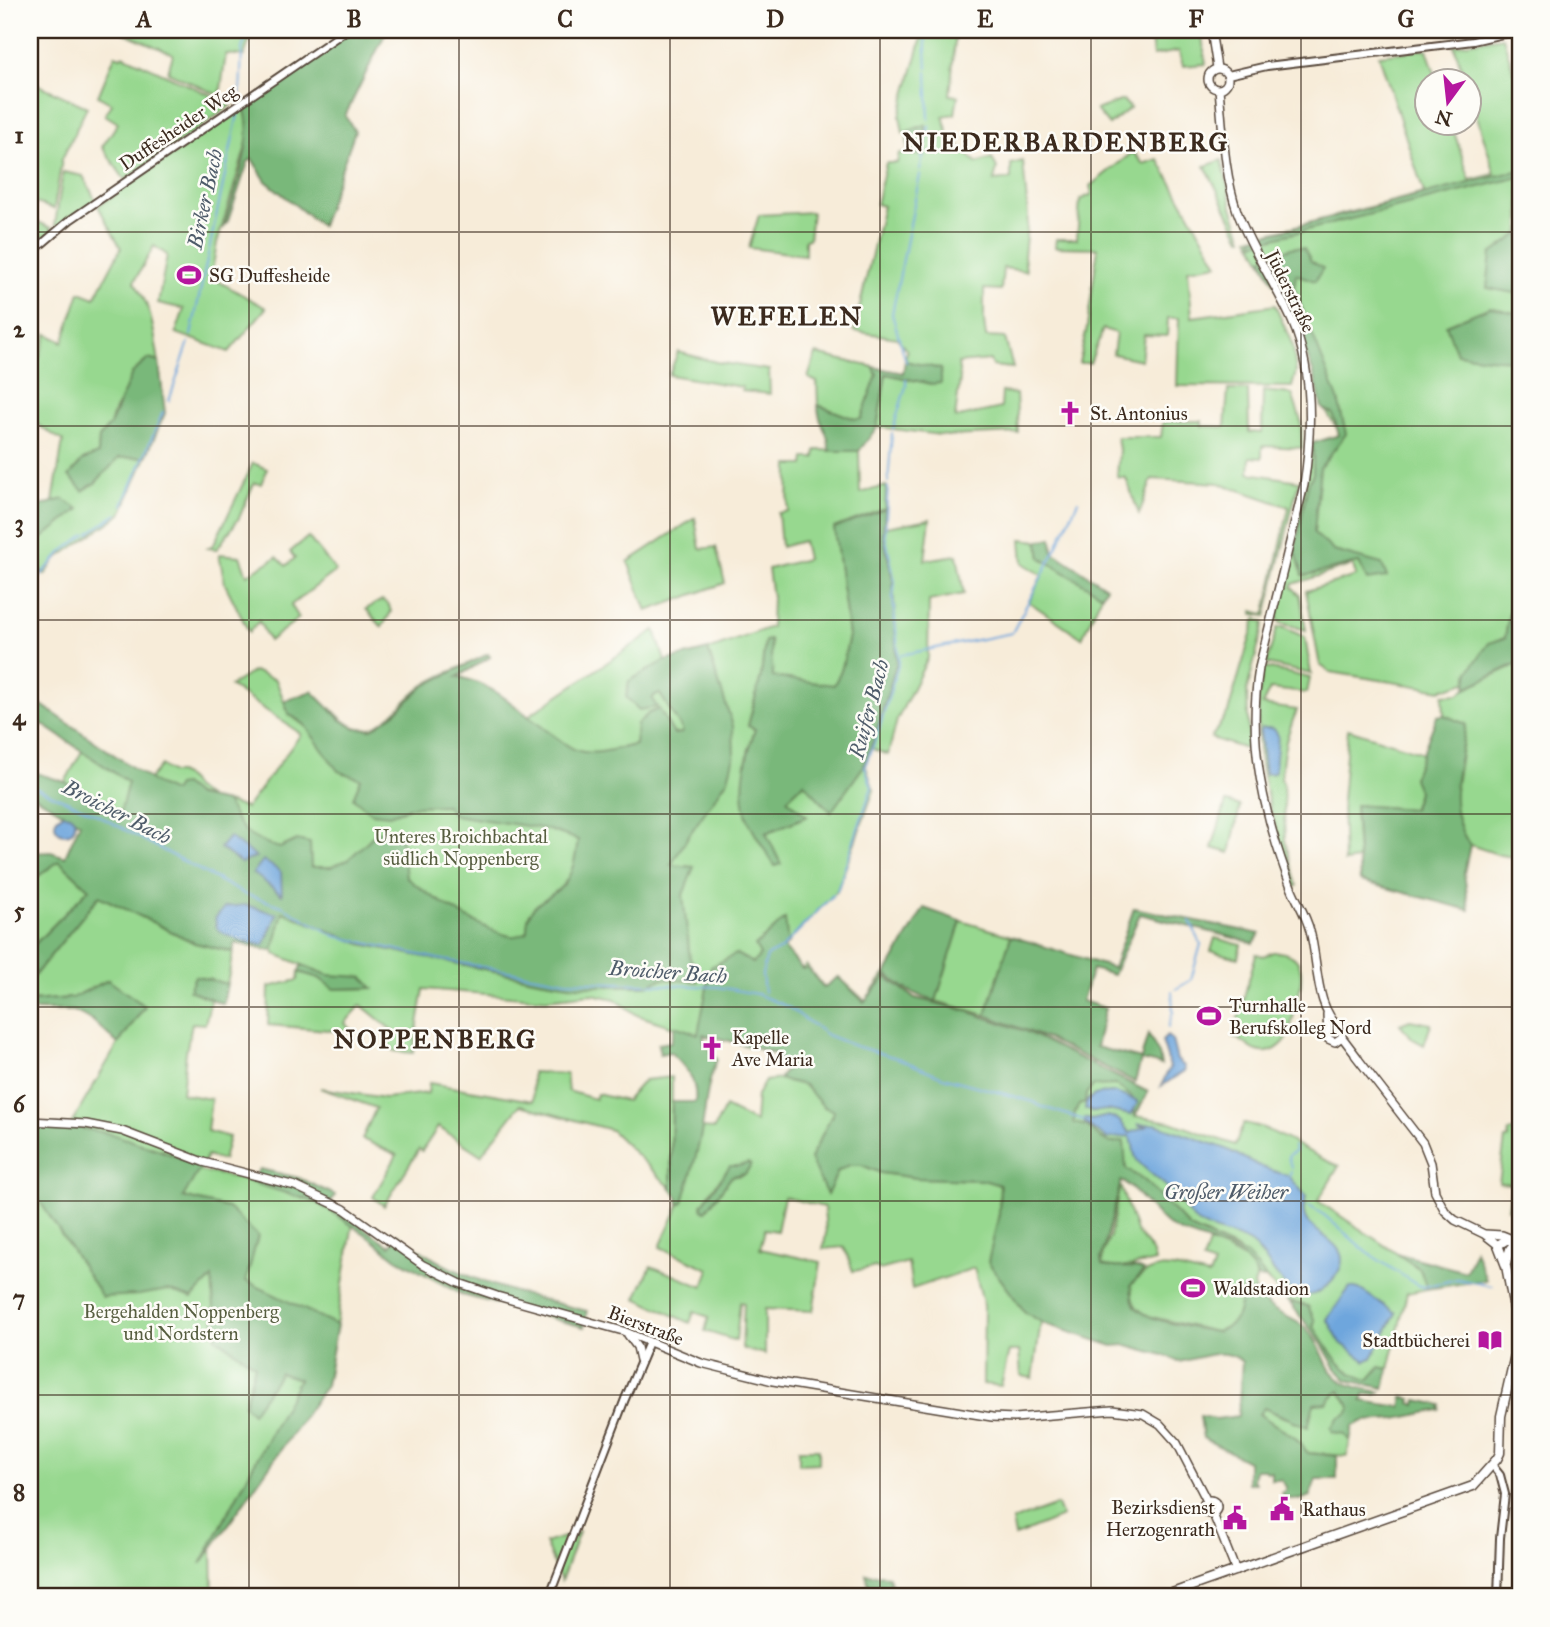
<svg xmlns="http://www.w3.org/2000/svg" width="1550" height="1627" font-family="'IM FELL Great Primer',serif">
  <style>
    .green { fill: #97d88f; stroke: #698156; stroke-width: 2; fill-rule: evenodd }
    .forest { fill: #79b87a; stroke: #5a714c; stroke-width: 2 }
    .water { fill: #6ea6dd; stroke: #54687e; stroke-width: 2 }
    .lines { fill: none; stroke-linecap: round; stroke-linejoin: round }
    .stream { stroke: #6ea6dd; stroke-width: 2 }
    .tertiary-casing { stroke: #57473a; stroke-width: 10 }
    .secondary-casing { stroke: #57473a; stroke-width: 10 }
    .primary-casing { stroke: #57473a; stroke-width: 11 }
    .tertiary { stroke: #fff; stroke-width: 6 }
    .secondary { stroke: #fff; stroke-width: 7 }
    .primary { stroke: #fff; stroke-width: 8 }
    .grid { fill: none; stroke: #3b2a1e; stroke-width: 2; stroke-opacity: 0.55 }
    .labels { text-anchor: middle; stroke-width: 5; stroke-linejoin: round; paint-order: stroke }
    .street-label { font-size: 19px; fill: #3b2a1e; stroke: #fdfcf7 }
    .poi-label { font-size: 19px; fill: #3b2a1e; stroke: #fdfcf7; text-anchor: start }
    .park-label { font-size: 19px; fill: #575e40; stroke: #fdfcf7 }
    .water-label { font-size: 21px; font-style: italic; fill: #4f5c6a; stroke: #fdfcf7 }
    .district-label { font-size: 26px; font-weight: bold; letter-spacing: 2px; fill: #3b2a1e; stroke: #fdfcf7 }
    .neatline { fill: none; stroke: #3b2a1e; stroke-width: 2.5 }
    .grid-label { font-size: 23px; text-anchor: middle; font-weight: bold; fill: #3b2a1e }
  </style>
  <rect width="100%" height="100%" fill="#fdfcf7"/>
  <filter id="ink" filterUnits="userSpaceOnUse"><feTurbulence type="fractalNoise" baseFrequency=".0143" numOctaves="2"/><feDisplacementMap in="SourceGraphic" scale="14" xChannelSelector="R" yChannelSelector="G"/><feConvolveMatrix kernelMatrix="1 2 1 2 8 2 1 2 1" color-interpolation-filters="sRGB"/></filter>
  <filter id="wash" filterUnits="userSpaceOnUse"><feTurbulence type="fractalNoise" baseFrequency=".00686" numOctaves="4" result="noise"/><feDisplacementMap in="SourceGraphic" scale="28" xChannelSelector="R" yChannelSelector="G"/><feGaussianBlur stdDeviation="1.57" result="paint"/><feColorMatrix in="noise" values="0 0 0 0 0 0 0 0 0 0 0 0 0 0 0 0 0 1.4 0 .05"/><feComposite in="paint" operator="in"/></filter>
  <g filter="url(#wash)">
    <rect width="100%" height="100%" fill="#f7ecd9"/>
    <path class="green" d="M123 30H253L244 56 226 54 220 96 168 72 173 54 122 32Z
      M924 30H956L950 95 958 96 955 114 943 116 949 136 977 163 992 158 997 168 994 181 1011 179V164L1023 161 1028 216 1024 256 1026 271 1003 268 1001 290 984 289V322L986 337 1005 338 1013 368 992 366 990 360 958 363 960 379 955 418 1001 408 1002 392 1016 394 1018 433 948 436 877 427 886 374 931 384 941 369 905 361 907 351 897 338 854 331 883 206 876 204 886 163H897L899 153 925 156V125L903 133 900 116Z
      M1150 30H1201L1206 64 1183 66 1179 51 1153 56Z
      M1503 37 1520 93V653L1469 681 1441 690 1330 672 1320 665 1319 661 1306 591 1356 576 1353 565 1293 584 1292 587 1300 595 1306 630 1281 623 1277 619 1295 549 1300 564 1298 520 1312 445 1332 440 1340 433 1323 407 1304 337 1249 238 1424 193 1379 55 1427 49 1437 80H1428V122L1451 123 1470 180 1495 174 1470 94V80H1465L1454 45Z
      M115 55 121 57 123 55 232 105 125 180 102 147 118 123 105 115 112 104 98 96Z
      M30 81 87 107 62 159 54 209 36 203 31 217V219L52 228 50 233 43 238 30 231Z
      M1123 100 1130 108 1109 125 1096 110Z
      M243 106 248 117 249 136 217 243 211 277 266 308 229 352 176 333 184 309 158 303 167 255 154 246 134 282C152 306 154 333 159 362L148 359 115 409 110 425 99 438 98 454 83 460 95 483 119 457H146L121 514 56 559 45 575 42 571 30 583V548L44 536 64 499 53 502 63 441 30 420V380H32L47 334 63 342 80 292 95 298 121 248 98 206Z
      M1133 152 1143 164 1158 159 1218 264 1188 269 1192 317 1275 305 1293 346 1296 372 1292 387 1177 386 1179 318H1168L1167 336 1144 335 1141 360 1113 354 1116 333 1103 329 1090 363H1079L1087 327 1098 248 1055 247 1056 239H1077L1080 200 1092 194 1090 186Z
      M1222 160 1232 207 1243 238H1241C1228 214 1218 190 1205 166Z
      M63 172 83 176 96 201 58 226 55 225Z
      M812 212 809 239 805 240V255L749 248 759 215Z
      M678 352 716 362 769 370 770 394 742 391V387L669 375Z
      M816 354 873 367 878 375 861 419H855L818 405 817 382 808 378Z
      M1228 390H1248L1249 432 1262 433 1263 391 1292 394 1301 421 1302 448 1262 446V458L1250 457 1249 473 1299 481 1266 616 1253 614V611L1263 614 1266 612 1289 507 1219 483 1152 479 1139 514 1126 478 1117 477 1119 450 1117 437H1161L1163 422 1202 421V426L1225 427Z
      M816 450 859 451 860 493 886 486 885 509 834 528 849 636 842 668 834 686 772 677 770 640 765 641 761 676 748 726 755 729 748 752 766 833 806 817 787 799 804 783 841 798 863 765 866 767 874 790 837 891 783 947 802 969 806 965 824 988 839 977 865 1001 884 975 915 998 964 1010 1025 1031 1148 1092 1135 1116 1171 1122 1235 1145 1244 1123C1278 1129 1307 1154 1339 1166L1318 1201 1420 1269 1427 1289 1407 1293 1389 1369 1380 1367 1369 1380C1335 1372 1317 1335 1303 1305L1289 1302 1237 1249 1190 1228 1145 1181 1126 1169 771 1053 727 1040 698 1035 637 1015 615 999 592 994 546 999 424 989 413 1053 394 1051 387 1042 394 1032 361 1005 345 1023 352 1032 268 1025 269 987 298 980 299 972 319 978 334 989 372 988 328 975 275 954 273 947 199 885 30 794V775L81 791 65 782 82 751 128 782 122 810 155 783 149 779 161 765 172 773H178L188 778 194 788 209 798 196 795 228 805 226 802 246 808 301 734 230 686 254 671 276 680 289 714 306 727 331 708C371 755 390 711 423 686 442 673 467 666 488 654L490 657 459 676 474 682 528 716 655 630 665 661 630 681 652 699 655 695 660 694 663 697 682 729V733L614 750 732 726 708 650 771 627 772 597 768 569 807 559 803 541 781 547 778 513 788 511 789 465H804L805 458H815Z
      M253 463 267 469 261 484 254 483 239 518 217 549 208 548 214 544Z
      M695 518 700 549 716 547 725 583 647 611 628 562Z
      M930 519 925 560 957 555 964 594 929 601 928 658 897 720 888 755 873 749 872 741 897 661 893 581 883 534 886 527Z
      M308 537 336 571 291 605 299 618 269 641 259 621 249 632 225 584 219 554 240 556 247 575 277 557 286 566 295 558 290 552Z
      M1021 539 1038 541 1041 558 1102 595 1082 638 1029 602 1042 575 1023 563Z
      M382 600 389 605 391 612 382 627 366 609Z
      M1257 619 1264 623 1247 690 1249 750 1211 738 1228 712 1255 621Z
      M1282 627 1305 637 1311 674 1266 664 1277 628Z
      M1520 663V858L1500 855 1470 845 1463 836 1453 802 1466 724 1444 715 1443 695 1459 694 1466 688Z
      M1266 668 1310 678 1307 693 1270 689 1262 705 1297 710C1286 736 1282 753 1281 781L1283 782 1285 840 1297 886 1294 887C1271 815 1247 747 1263 671Z
      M1348 729 1424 753 1413 778 1419 791 1412 809 1355 805 1358 860 1344 862 1342 801Z
      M1226 802 1240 806 1230 853 1212 848Z
      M59 861 89 889 30 949V882Z
      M99 896 195 943 233 952 227 984 195 977 190 990 211 999 205 1024 192 1023 186 1052 182 1094 211 1099 207 1131 229 1137 223 1160 207 1156 202 1165 164 1151 101 1132 194 1170 239 1178 279 1189 290 1195 306 1197 353 1223 327 1380 212 1543 213 1597H30V1127L91 1130 70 1126 118 1044 145 1007 108 980 72 998 30 1001V981Z
      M961 921 1011 936 986 1015 936 1001Z
      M1215 938 1241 945 1238 958 1211 951Z
      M1273 952C1312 951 1301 986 1295 1010 1292 1020 1291 1032 1285 1041 1280 1047 1274 1051 1267 1052 1251 1054 1246 1040 1233 1037L1256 954 1263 956Z
      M1410 1020 1431 1024 1424 1045 1413 1039 1400 1024Z
      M532 1072 566 1074 568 1091 595 1099 597 1094 626 1101 644 1080 672 1077 671 1188 611 1130 520 1105 481 1155 438 1127 422 1151 419 1149 384 1206 373 1197 397 1155 362 1139 376 1108 320 1088 385 1098 428 1093 429 1083 533 1101Z
      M779 1079 804 1085 824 1107 834 1111 810 1159 827 1194 838 1171 849 1165H862L881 1173 916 1178 983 1180 1000 1185 999 1214 989 1263 1025 1312 1041 1321 1033 1378 1021 1376 1019 1351H1009L1001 1386 983 1384 984 1306 974 1268 912 1289 908 1262 880 1270 876 1267 853 1271 844 1247 823 1249 826 1234 824 1207 784 1197 777 1231 765 1229 760 1249 821 1262 813 1311 765 1309V1354L742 1349 744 1303 740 1302 736 1341 705 1331 709 1317 694 1312 690 1323 636 1298 651 1266 703 1287 709 1269 660 1247 679 1205 683 1202 702 1128 714 1129 725 1107 755 1122 757 1095 765 1081ZM748 1163 740 1176H732L706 1211 703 1210 702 1205 719 1180Z
      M1520 1091V1208L1508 1209 1512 1184 1499 1183 1505 1139H1508L1509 1131H1516Z
      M1120 1185 1136 1231 1152 1251 1155 1261C1136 1265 1120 1271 1102 1265L1103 1252 1110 1236Z
      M1209 1243C1225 1250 1266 1262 1254 1285L1256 1292 1242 1291 1239 1313 1235 1322 1216 1332 1148 1316 1137 1308 1132 1299 1131 1285C1156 1257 1177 1269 1209 1276L1214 1265 1203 1261Z
      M1339 1391 1351 1407 1347 1414 1338 1418 1344 1434 1350 1441 1347 1456 1308 1453 1295 1438 1259 1414 1264 1408 1285 1418 1311 1410 1314 1404 1330 1398Z
      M799 1449H819V1463L799 1464Z
      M1057 1505 1062 1517 1015 1536 1012 1521Z
      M579 1532 561 1581 545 1543Z"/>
    <path class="forest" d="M353 30H387L345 116 355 131 321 226 266 181 252 159 248 162 228 221 223 229C232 196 258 137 243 106Z
      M926 125 925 156 908 152 907 132Z
      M1520 170V177L1254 243 1253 238Z
      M1520 233V294L1487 288 1491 254Z
      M1294 247 1304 248 1311 261 1323 268 1315 281 1296 274 1294 288 1338 399 1346 434 1320 468 1314 533 1334 551 1382 564 1387 577 1367 580 1359 563 1303 576 1295 549 1308 484 1313 474V443L1339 435 1333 414 1322 408 1314 374 1294 321 1261 258Z
      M1490 307 1520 314V360L1497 359 1457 354 1446 325Z
      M148 359 159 362 165 413 146 457 119 458 95 483 83 491 69 476 83 460 98 454 99 438 110 425 132 373Z
      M905 361 941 369V383L931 384 886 374 877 427 859 451H829C830 430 818 427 818 405L855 419H861L877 375 873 367 903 373Z
      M63 499 79 509 30 548V514L43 505Z
      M885 509 883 534 893 581 897 661 876 733 863 767 831 812 804 783 787 799 807 816 766 833 781 864 775 866C766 852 756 837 749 822 737 793 746 758 755 729L748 726 761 676 765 641 770 640 773 677 834 685 842 668 849 636 834 528Z
      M1052 538 1053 552 1106 587 1102 595 1041 558 1038 541Z
      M1520 566V662L1466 688 1469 671 1489 643 1505 638 1516 569Z
      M708 650 733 726 734 756 728 779 689 835 671 865 694 867 683 895 690 959 697 966 698 982 661 979 646 986H576L538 980 361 944 283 912 273 951 235 943 233 952 195 943 99 896 30 981V949L89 889 59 861 30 882V853L51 852 65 857 80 823 30 793V771L65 782 120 813 128 782 30 716V697L158 785 173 792 177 786 183 785 197 796 226 802C242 832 248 839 280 848L297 840 310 843 311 867H331L349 859 377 832 400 830 406 877C426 894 485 932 511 936 517 937 522 934 527 932 526 902 543 904 561 887 573 876 576 855 578 840L546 829 454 815 446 805 414 806 389 815 372 813 353 798 361 779 338 771 304 724 289 714 284 701 312 691 341 720 355 728 372 729 395 713 424 686 488 654 490 657 457 677C496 683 522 714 553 735 560 740 568 747 576 750 594 757 617 748 635 745L637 724 649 713 659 709 674 734 682 733V729L660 694 655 695 652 699 657 707 639 710 626 697 629 681 665 661Z
      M1444 715 1466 724C1459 767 1443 807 1470 845L1464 873 1469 910 1360 881 1355 805 1413 809 1418 791 1413 778 1437 716Z
      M924 908 961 921 936 1001C915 996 903 988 886 974Z
      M1134 908 1260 934 1254 943 1140 914 1113 975 1092 969 1082 1001 1105 1008 1096 1047 1141 1059 1148 1034 1159 1054 1161 1065 1141 1060 1135 1082 1048 1039 986 1015 1011 936 1113 968Z
      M785 919 788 944 783 947 802 969H809L823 988 838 977 864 1002 886 977 915 998 964 1010 1025 1031 1148 1092 1135 1116 1132 1097 1116 1085 1093 1086 1086 1094 1085 1103 1079 1105 1075 1112 1074 1123 1087 1126 1100 1138 1111 1143 1124 1141 1126 1169 1145 1181 1190 1228 1248 1256 1267 1279 1258 1278C1246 1244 1196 1243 1169 1226 1154 1215 1134 1186 1121 1181L1101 1259 1102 1265C1117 1270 1132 1264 1144 1271L1131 1285C1132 1292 1131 1301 1136 1307 1148 1322 1197 1328 1216 1332 1240 1322 1239 1314 1242 1290 1260 1293 1260 1300 1273 1309 1287 1318 1299 1320 1310 1333 1319 1343 1322 1354 1328 1366 1338 1386 1360 1388 1380 1392L1375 1395 1364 1394 1362 1401 1401 1407 1403 1397 1412 1399 1411 1403 1416 1405 1417 1400 1441 1405 1440 1410 1396 1419 1364 1421 1353 1426 1350 1441 1344 1434 1333 1432 1331 1428 1338 1418 1347 1414 1351 1408 1340 1391 1330 1398 1327 1403 1314 1404 1308 1427 1264 1408 1259 1414 1295 1438 1308 1453 1337 1456V1479H1316L1310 1496 1300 1500 1284 1498 1281 1493 1285 1491 1286 1487 1281 1480H1271V1472H1266L1264 1469H1255L1253 1480 1255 1483H1248V1461L1203 1438 1200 1416 1216 1419 1238 1416 1242 1362C1226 1345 1198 1359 1178 1362L1170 1357 1127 1345 1113 1346 1045 1324 1025 1312 988 1262 999 1214 1000 1185 983 1180 916 1178 881 1173 862 1165H849L838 1171 827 1195 810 1159 834 1111 824 1107 804 1085 779 1079 790 1064 778 1058 777 1053 703 1034 704 1041 717 1059C706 1086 707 1100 702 1128 698 1153 690 1178 683 1202L679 1205 678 1197 671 1188 672 1102H695C698 1081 685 1066 670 1052L660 1054 658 1044 671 1042 675 1026 698 1034 711 967 736 954 753 963 760 955 755 946Z
      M301 965 328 975 363 977 373 988 334 989 319 978 299 972Z
      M195 976 227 984 223 1004 189 990Z
      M108 980 145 1006 118 1044 92 1020 74 1011 30 1010V1001L72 998Z
      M30 1125 70 1126 112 1134 202 1165 183 1197 228 1208 258 1236 246 1281 337 1325 326 1385 201 1564 299 1379 280 1373 252 1413 244 1405 255 1365 216 1338 212 1278 192 1298 168 1290 139 1295 102 1297 30 1186Z
      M748 1163 751 1165 745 1174 732 1176 706 1211 703 1210 702 1205 730 1166H739Z
      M260 1169 299 1178 335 1195 330 1204 390 1246 398 1234C417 1248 436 1262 458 1271 499 1290 544 1300 587 1311L584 1327 463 1295 397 1259 365 1234 318 1203 250 1182Z
      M1475 1250 1486 1280 1427 1289 1420 1269 1396 1253 1466 1272Z
      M1289 1302 1308 1306 1315 1321 1313 1326C1330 1349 1338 1373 1369 1380L1380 1367 1389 1369 1384 1388 1347 1380 1337 1370 1320 1341Z
      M866 1574 889 1576 893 1591 872 1597Z"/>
    <path class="water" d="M1262 728H1271L1276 731 1278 736 1275 770 1274 773 1265 774 1260 731Z
      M55 824a10 10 0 1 1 20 0a10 10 0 1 1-20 0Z
      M229 837 256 857 241 863 220 848Z
      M263 860 281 872 282 895 253 873Z
      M246 905 277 914 264 945C247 943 231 939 217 929L215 918 225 907Z
      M1167 1036 1172 1040 1177 1060 1184 1066 1185 1071 1161 1086 1170 1067 1162 1041Z
      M1113 1092 1137 1101V1104L1131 1115 1107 1110 1093 1112 1085 1109C1086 1094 1100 1093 1113 1092Z
      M1108 1116 1119 1120 1130 1133 1148 1126H1139L1138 1124H1155L1224 1148 1264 1168 1289 1176 1306 1196C1305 1204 1301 1212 1307 1221 1317 1235 1348 1245 1341 1266 1338 1275 1328 1286 1320 1291 1288 1311 1271 1258 1251 1244 1235 1233 1213 1234 1197 1222 1187 1215 1184 1206 1177 1197 1167 1184 1146 1172 1137 1160 1132 1153 1135 1143 1129 1136L1107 1139 1084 1122 1085 1118 1091 1120Z
      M1350 1287 1359 1289 1396 1313 1372 1358 1366 1361 1341 1343 1327 1319Z"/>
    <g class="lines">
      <path class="stream" d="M925 30 927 68
        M927 72 929 120
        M240 96 242 49 248 30
        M920 170 929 126
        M191 335 239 109
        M906 362 892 314 920 175
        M169 401 189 342
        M893 429 906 386V379
        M888 482 892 433
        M123 505 163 412
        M89 533 117 514
        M41 575 64 550 86 534
        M30 590 41 576
        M901 655 1012 633 1057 547 1078 501
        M30 785 94 813 244 894 282 906 335 936 438 959 566 981 718 987 757 994 788 1007 827 1035 855 1046 897 1058 943 1077 1034 1102 1040 1106 1084 1120
        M837 891 872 787 865 766 877 736 899 662 893 598 895 582 885 534 888 487
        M1176 989 1191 980 1201 944 1190 921
        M764 992 762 974 767 956 781 949 834 894
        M1168 1028 1173 1012 1172 991
        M1291 1167 1288 1156 1295 1151 1294 1146
        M1289 1176 1291 1171
        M1307 1205 1324 1215 1368 1253 1417 1285 1423 1287 1457 1279 1492 1286"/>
    </g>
  </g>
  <g filter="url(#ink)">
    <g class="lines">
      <g class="tertiary-casing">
        <path id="tertiary" d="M1228 75 1267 66 1473 41 1520 30
          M30 254 70 220 347 30
          M1492 1465 1500 1475 1505 1494 1500 1538 1498 1597
          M549 1597 625 1399 649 1342"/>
      </g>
      <g class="secondary-casing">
        <path id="secondary" d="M1211 30 1217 68
          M1208 79a10 10 0 1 1 20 0a10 10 0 1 1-20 0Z
          M1219 89C1223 129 1224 173 1237 211 1251 250 1275 283 1292 321 1314 371 1312 432 1304 485L1259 668C1247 744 1264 815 1291 887 1297 902 1306 915 1310 931 1319 963 1314 1008 1342 1030V1037L1358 1058
          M1327 1014 1328 1039 1335 1042 1342 1037
          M1355 1055 1423 1143 1431 1163 1435 1192 1445 1211 1455 1220 1484 1234 1498 1245
          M30 1121 86 1124 122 1131 203 1162 295 1186 344 1209 423 1265 459 1283 497 1296 623 1331 701 1363 773 1381 992 1417 1015 1418 1112 1410 1143 1414 1160 1424 1177 1443 1207 1501
          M1485 1234 1502 1235 1512 1239
          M628 1335 637 1347 640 1360
          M1203 1507a7 7 0 1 1 14 0a7 7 0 1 1-14 0Z
          M1213 1514 1236 1571"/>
      </g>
      <g class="primary-casing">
        <path id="primary" d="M1506 1263 1510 1249 1519 1239
          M1161 1597 1473 1486 1497 1459 1500 1453 1501 1416 1518 1342 1516 1319 1506 1266 1498 1245 1506 1240 1520 1239"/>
      </g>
      <use href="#tertiary" class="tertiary"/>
      <use href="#secondary" class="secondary"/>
      <use href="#primary" class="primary"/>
    </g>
  </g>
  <path class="grid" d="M249 30V1597M459 30V1597M670 30V1597M880 30V1597M1091 30V1597M1301 30V1597M30 232H1520M30 426H1520M30 620H1520M30 814H1520M30 1007H1520M30 1201H1520M30 1395H1520"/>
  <defs>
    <g id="stadium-bare" transform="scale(1.89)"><path d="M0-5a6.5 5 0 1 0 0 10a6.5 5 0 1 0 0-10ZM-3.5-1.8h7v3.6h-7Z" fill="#b5179e" stroke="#fdfcf7" stroke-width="2.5" paint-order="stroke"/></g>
    <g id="church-bare" transform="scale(1.89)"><path d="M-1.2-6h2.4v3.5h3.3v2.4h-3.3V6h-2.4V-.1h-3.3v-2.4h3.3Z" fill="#b5179e" stroke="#fdfcf7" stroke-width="2.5" paint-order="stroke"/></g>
    <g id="library-bare" transform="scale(1.89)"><path d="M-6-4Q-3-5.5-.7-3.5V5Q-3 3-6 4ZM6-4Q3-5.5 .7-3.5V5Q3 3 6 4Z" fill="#b5179e" stroke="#fdfcf7" stroke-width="2.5" paint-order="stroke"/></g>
    <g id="civic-bare" transform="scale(1.89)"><path d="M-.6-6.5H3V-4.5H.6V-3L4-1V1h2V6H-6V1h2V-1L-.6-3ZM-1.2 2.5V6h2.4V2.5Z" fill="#b5179e" stroke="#fdfcf7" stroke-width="2.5" paint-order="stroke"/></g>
  </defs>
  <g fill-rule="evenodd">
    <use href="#stadium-bare" x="189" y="275"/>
    <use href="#church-bare" x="1070" y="413"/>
    <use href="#stadium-bare" x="1209" y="1016"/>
    <use href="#church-bare" x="712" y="1048"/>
    <use href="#stadium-bare" x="1193" y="1288"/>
    <use href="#library-bare" x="1490" y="1340"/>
    <use href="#civic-bare" x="1282" y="1509"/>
    <use href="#civic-bare" x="1235" y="1518"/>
  </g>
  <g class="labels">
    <g class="street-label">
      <text transform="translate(178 127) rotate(-34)" y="7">Duffesheider Weg</text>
      <text transform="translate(1291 291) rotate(64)" y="7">Jüderstraße</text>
      <text transform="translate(646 1325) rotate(21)" y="7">Bierstraße</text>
    </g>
    <g class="poi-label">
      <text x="209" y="282">SG Duffesheide</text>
      <text x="1090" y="420">St. Antonius</text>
      <text x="1229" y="1012">Turnhalle<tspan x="1229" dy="22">Berufskolleg Nord</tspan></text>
      <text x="732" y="1044">Kapelle<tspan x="732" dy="22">Ave Maria</tspan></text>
      <text x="1213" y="1295">Waldstadion</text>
      <text x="1470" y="1347" text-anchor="end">Stadtbücherei</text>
      <text x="1215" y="1514" text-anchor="end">Bezirksdienst<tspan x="1215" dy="22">Herzogenrath</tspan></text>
      <text x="1302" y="1516">Rathaus</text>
    </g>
    <g class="park-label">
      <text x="461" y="843">Unteres Broichbachtal<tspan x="461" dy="22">südlich Noppenberg</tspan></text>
      <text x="181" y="1318">Bergehalden Noppenberg<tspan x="181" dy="22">und Nordstern</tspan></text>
    </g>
    <g class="water-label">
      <text transform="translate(205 199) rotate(-78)" y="7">Birker Bach</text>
      <text transform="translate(869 709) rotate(-75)" y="7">Ruifer Bach</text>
      <text transform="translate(117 812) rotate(27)" y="7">Broicher Bach</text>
      <text transform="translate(668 972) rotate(4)" y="7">Broicher Bach</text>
      <text x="1226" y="1199">Großer Weiher</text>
    </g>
    <g class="district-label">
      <text x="1066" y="151">NIEDERBARDENBERG</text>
      <text x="787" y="325">WEFELEN</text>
      <text x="435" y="1048">NOPPENBERG</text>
    </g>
  </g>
  <rect width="1550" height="1627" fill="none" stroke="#fdfcf7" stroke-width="77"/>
  <g transform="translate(1448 102) rotate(195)"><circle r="33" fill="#fdfcf7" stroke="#afa8a0" stroke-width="2"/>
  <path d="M0-5L12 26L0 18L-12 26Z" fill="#b5179e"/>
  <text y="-10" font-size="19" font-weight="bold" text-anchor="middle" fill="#3b2a1e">N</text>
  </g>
  <rect x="38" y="38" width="1474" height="1550" class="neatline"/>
  <g class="grid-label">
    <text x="144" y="27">A</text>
    <text x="354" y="27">B</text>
    <text x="565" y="27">C</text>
    <text x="775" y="27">D</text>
    <text x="985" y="27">E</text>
    <text x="1196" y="27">F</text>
    <text x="1406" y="27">G</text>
    <text x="19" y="143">1</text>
    <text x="19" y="337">2</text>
    <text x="19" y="531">3</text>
    <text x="19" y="725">4</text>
    <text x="19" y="918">5</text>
    <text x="19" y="1112">6</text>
    <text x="19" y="1306">7</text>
    <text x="19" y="1500">8</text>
  </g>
</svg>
